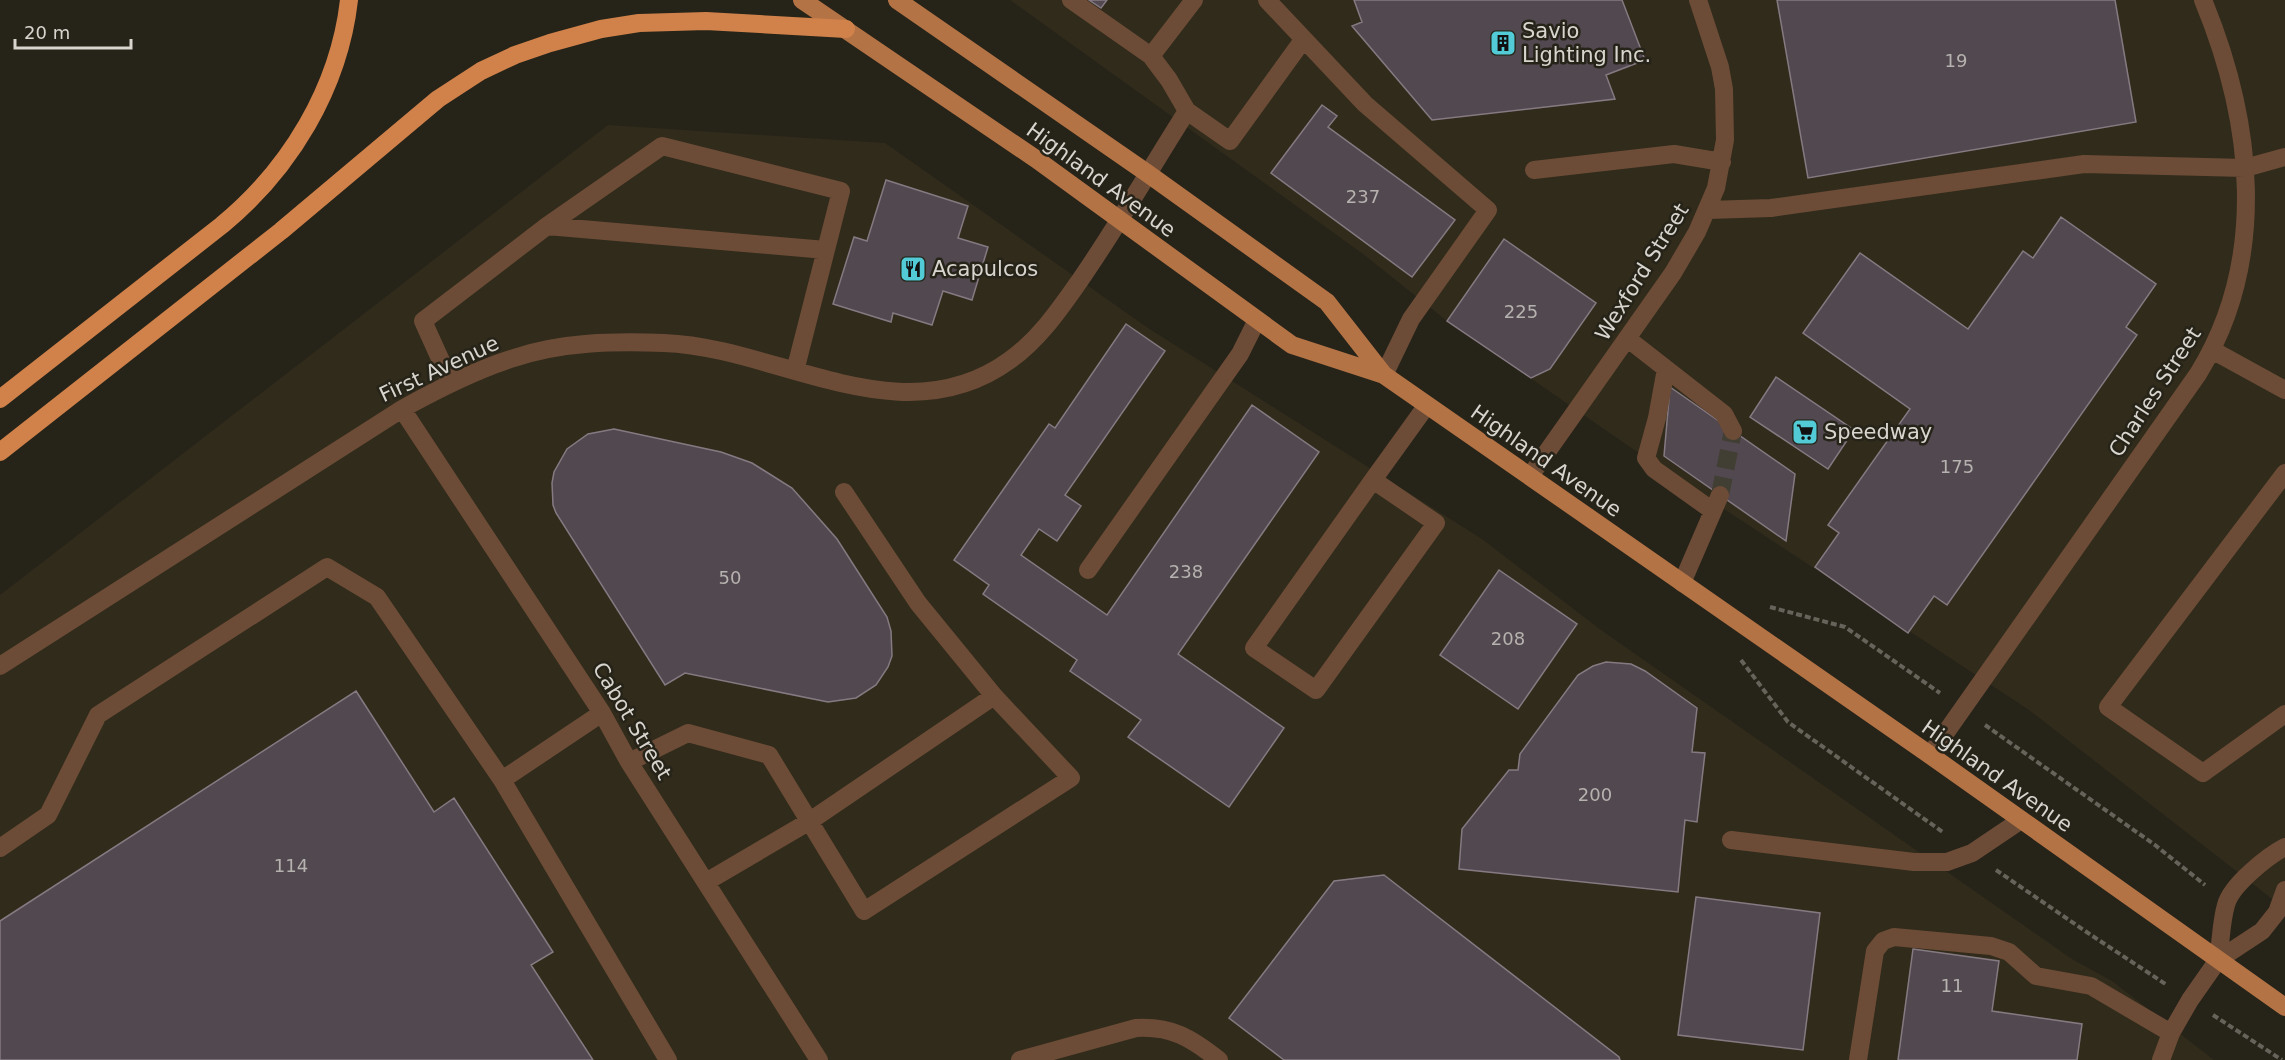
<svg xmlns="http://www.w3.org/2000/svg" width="2285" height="1060" font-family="'DejaVu Sans',sans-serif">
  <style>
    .built { fill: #312b1b }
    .building { fill: #52484f; stroke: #857a82; stroke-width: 1.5 }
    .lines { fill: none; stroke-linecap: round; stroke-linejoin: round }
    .minor-tunnel { stroke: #413e34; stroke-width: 18; stroke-dasharray: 18 9; stroke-linecap: butt }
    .path { stroke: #66635a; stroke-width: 4; stroke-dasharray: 6 3; stroke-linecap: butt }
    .minor { stroke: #6c4c37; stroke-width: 18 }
    .major { stroke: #b47345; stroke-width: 18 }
    .highway { stroke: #d0824a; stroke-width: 18 }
    .labels { text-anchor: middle; stroke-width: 5; stroke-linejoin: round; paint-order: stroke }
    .number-label { font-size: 18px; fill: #b6b2af }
    .poi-label { font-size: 21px; fill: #d8d5cf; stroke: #262319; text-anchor: start }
    .street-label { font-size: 21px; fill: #d8d5cf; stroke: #262319 }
  </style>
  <rect width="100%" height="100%" fill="#262319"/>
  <path class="built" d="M1010 0H2285V909L2029 710 1630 447 1494 353 1447 321 1363 254Z
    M608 125 885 143 1148 328 1482 539 1601 630 2072 959 2112 981 2214 1060H0V595Z"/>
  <path class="building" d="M1089 0H1107L1101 8Z
    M1354 0H1622L1645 60 1606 75 1615 99 1432 120 1352 26 1362 22Z
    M1777 0H2115L2136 122 1808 178Z
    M1322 105 1337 116 1328 127 1455 220 1412 277 1271 173Z
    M886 180 968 206 958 238 988 247 972 300 943 291 932 325 893 313 891 322 833 304 854 237 867 241Z
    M2061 217 2156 284 2126 327 2137 335 1947 605 1934 596 1908 633 1815 567 1839 533 1828 525 1910 409 1803 333 1860 253 1968 329 2023 251 2033 258Z
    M1504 239 1596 303 1550 369 1531 378 1447 321Z
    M1126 324 1165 351 1065 495 1081 506 1057 541 1039 529 1021 555 1107 615 1252 405 1319 452 1178 654 1284 728 1229 807 1128 737 1141 720 1070 671 1077 660 983 594 989 585 954 560 1049 424 1055 428Z
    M1776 377 1854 430 1828 469 1750 417Z
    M1670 387 1795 474 1786 541 1664 456Z
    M614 429 721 452 752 463 792 488 837 539 887 617 891 631 892 656 888 667 876 685 856 698 828 702 685 673 665 685 556 513 553 505 552 483 554 472 567 449 588 434Z
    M1499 570 1577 624 1518 709 1440 655Z
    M1606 662 1631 664 1645 671 1697 708 1692 752 1705 753 1697 822 1685 820 1678 892 1459 869 1462 829 1509 770H1518L1520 754 1578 675 1593 666Z
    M356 691 434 812 454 798 553 952 531 965 593 1060H0V921Z
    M1384 875 1619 1057 1620 1060H1284L1229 1018 1334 881Z
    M1696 897 1820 913 1803 1050 1678 1035Z
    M1913 949 1999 961 1992 1011 2082 1024 2077 1060H1898Z"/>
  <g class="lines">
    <path class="minor-tunnel" d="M1720 495 1733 431"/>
    <path class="path" d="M1770 607 1845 627 1940 693
      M1741 660 1788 722 1944 833
      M1985 725 2155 845 2205 885
      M1996 870 2091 935 2167 985
      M2213 1015 2282 1060"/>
    <path class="minor" d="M1071 0 1151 56 1169 80 1187 111 1230 141 1303 40
      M1267 0 1365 104 1488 210 1411 319 1384 375
      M1151 56 1194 0
      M1534 170 1674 154 1722 162
      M1708 210 1771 208 2084 164 2245 168 2285 157
      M547 226 826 250
      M1628 339 1724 414 1733 431
      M2212 350 2285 390
      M1666 369 1657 418 1646 458 1654 469 1713 511
      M451 383 423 321 547 226 662 146 841 191 795 371
      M402 409 602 713 629 762 819 1060
      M2285 473 2108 707 2203 773 2285 714
      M1530 476 1673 273 1697 232 1716 188 1725 140 1724 89 1720 67 1698 0
      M1373 480 1436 523 1316 690 1254 648 1373 480 1427 405
      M1088 570 1240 354 1257 320
      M1682 583 1720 495
      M0 666 402 409C438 389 475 370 514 358 561 342 614 341 664 343 778 347 902 439 1010 360 1037 341 1057 313 1076 286 1116 229 1150 169 1187 111
      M1930 755 2198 374C2269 259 2253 121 2203 0
      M629 762 688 733 769 755 864 911 1071 778 994 696 918 603 844 492
      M502 780 602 713
      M1731 840 1914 862H1947L1972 853 2021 820
      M0 848 48 815 98 715 327 567 377 597 502 780 668 1060
      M706 882 810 821 994 696
      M2218 960C2221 942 2221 922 2226 905 2231 885 2268 856 2285 847
      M1020 1060 1136 1028C1172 1026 1191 1038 1219 1060
      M1858 1060 1875 951 1883 941 1894 937 1991 946 2009 952 2036 976 2091 986 2171 1033
      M2161 1060 2171 1033 2190 1000 2218 960 2262 931 2277 912 2285 890"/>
    <path class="major" d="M802 0 1036 159 1292 345 1384 375 1930 755 2285 1007
      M897 0 1147 173 1327 302 1384 375"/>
    <path class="highway" d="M0 399 222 225C290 169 339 88 349 0
      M0 452 281 231 438 99 481 71 515 55 550 43 601 29 639 23 706 21 846 29"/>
  </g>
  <defs>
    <g id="building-square" transform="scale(1.35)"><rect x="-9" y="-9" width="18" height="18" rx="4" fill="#52cbd7" stroke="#262319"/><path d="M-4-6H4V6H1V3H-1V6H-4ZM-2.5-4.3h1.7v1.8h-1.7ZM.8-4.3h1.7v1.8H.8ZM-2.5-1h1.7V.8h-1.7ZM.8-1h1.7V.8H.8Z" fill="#111"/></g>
    <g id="restaurant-square" transform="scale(1.35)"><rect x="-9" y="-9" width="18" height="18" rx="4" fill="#52cbd7" stroke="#262319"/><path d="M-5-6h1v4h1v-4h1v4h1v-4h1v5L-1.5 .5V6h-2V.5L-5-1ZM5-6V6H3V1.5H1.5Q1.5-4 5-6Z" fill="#111"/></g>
    <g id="supermarket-square" transform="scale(1.35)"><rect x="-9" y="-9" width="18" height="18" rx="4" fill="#52cbd7" stroke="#262319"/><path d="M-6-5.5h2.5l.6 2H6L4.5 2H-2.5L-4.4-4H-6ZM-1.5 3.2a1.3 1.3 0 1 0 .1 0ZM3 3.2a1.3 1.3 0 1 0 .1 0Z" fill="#111"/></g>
  </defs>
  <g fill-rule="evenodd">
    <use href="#building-square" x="1503" y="43"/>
    <use href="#restaurant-square" x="913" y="269"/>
    <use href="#supermarket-square" x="1805" y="432"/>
  </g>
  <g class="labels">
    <g class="number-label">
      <text x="1956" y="67">19</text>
      <text x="1363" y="203">237</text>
      <text x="1521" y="318">225</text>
      <text x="1957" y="473">175</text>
      <text x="1186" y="578">238</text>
      <text x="730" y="584">50</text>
      <text x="1508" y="645">208</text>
      <text x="1595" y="801">200</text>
      <text x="291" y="872">114</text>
      <text x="1952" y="992">11</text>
    </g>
    <g class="poi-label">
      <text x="1522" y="38">Savio<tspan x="1522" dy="24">Lighting Inc.</tspan></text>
      <text x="932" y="276">Acapulcos</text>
      <text x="1824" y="439">Speedway</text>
    </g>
    <g class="street-label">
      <text transform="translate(1101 180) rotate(36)" y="7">Highland Avenue</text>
      <text transform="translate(1642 272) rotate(-58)" y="7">Wexford Street</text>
      <text transform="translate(439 369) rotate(-25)" y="7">First Avenue</text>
      <text transform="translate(2155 392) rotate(-57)" y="7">Charles Street</text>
      <text transform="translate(1546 461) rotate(35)" y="7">Highland Avenue</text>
      <text transform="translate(632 721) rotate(59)" y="7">Cabot Street</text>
      <text transform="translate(1997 776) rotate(35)" y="7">Highland Avenue</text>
    </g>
  </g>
  <path d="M15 39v9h116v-9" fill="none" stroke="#d8d5cf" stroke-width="3"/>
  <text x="24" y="39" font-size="18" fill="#d8d5cf" stroke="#262319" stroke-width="4.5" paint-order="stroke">20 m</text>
</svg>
